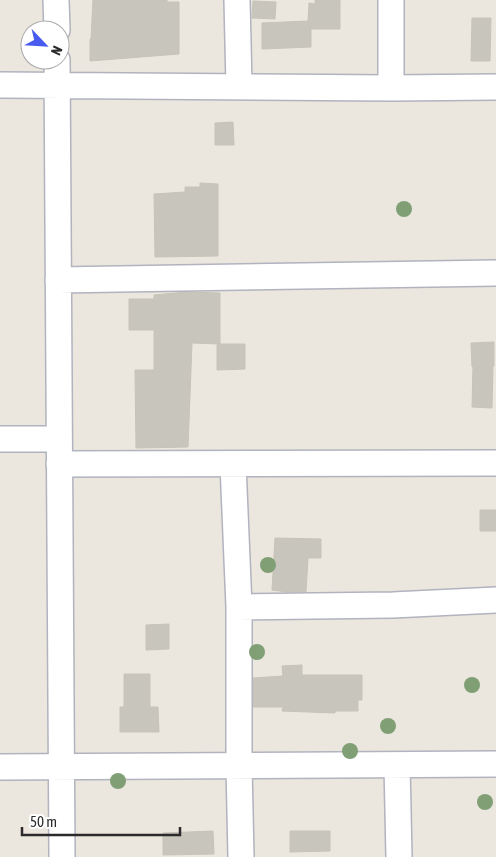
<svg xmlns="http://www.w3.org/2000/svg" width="496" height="857" font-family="'Asap Condensed',sans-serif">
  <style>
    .building { fill: #c8c5bc; stroke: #c7c3b8 }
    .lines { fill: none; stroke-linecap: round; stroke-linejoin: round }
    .minor-casing { stroke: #b1b3be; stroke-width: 28 }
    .minor { stroke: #fff; stroke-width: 25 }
    .tree { fill: #809f75 }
  </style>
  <rect width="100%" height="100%" fill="#ece7de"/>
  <path class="building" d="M93 0H167V2H179V54L90 61V39H91Z
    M315 0H340V29H311V47L262 49V23L308 21 309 3 315 4Z
    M253 1 276 2 275 19 252 18Z
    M472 18H491L490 61H471Z
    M233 122 234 145H215V123Z
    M200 183 218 184V256L155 257 154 194 185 192V187H200Z
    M186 292 220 293V344L192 343 188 447 136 448 135 370H154V330H129V299H154V295Z
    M494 342V366H493L492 408 472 407 473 366 472 367 471 343Z
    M217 344H245V369L217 370Z
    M480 510H496V531H480Z
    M275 538 321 539V558H308L306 592H287L272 590Z
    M169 624V649L146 650V625Z
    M302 665V675H362V700H358V711H335V713L282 711 283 707H253V678L283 676 282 666Z
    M124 674H150V707H158L159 732H120V707H124Z
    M213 831 214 854 163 855V833Z
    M290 831H330V851L290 852Z"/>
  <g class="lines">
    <g class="minor-casing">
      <path id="minor" d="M56 0 57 30
        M237 0 239 86
        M57 60 62 857
        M0 85 391 88 496 87
        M391 88V0
        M58 280 496 273
        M0 439H59
        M59 464 496 463
        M233 464 239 607V766L241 857
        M239 607 393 605 496 600
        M397 765 399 857
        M0 767 496 764"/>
    </g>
    <use href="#minor" class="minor"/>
  </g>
  <g class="tree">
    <circle cx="404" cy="209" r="8"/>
    <circle cx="268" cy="565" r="8"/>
    <circle cx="257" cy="652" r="8"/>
    <circle cx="472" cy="685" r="8"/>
    <circle cx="388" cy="726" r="8"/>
    <circle cx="350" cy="751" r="8"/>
    <circle cx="118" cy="781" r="8"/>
    <circle cx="485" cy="802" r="8"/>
  </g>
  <g transform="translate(45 45) rotate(115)"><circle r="24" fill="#ffffff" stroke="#aaaaaa"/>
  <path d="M0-4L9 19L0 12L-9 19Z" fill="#485bef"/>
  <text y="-8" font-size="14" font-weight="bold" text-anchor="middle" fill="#2b2b2b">N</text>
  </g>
  <path d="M22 827v8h158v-8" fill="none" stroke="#2b2b2b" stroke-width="2.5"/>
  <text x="30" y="827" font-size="15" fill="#2b2b2b" stroke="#ffffff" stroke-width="4" paint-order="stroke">50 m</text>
</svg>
